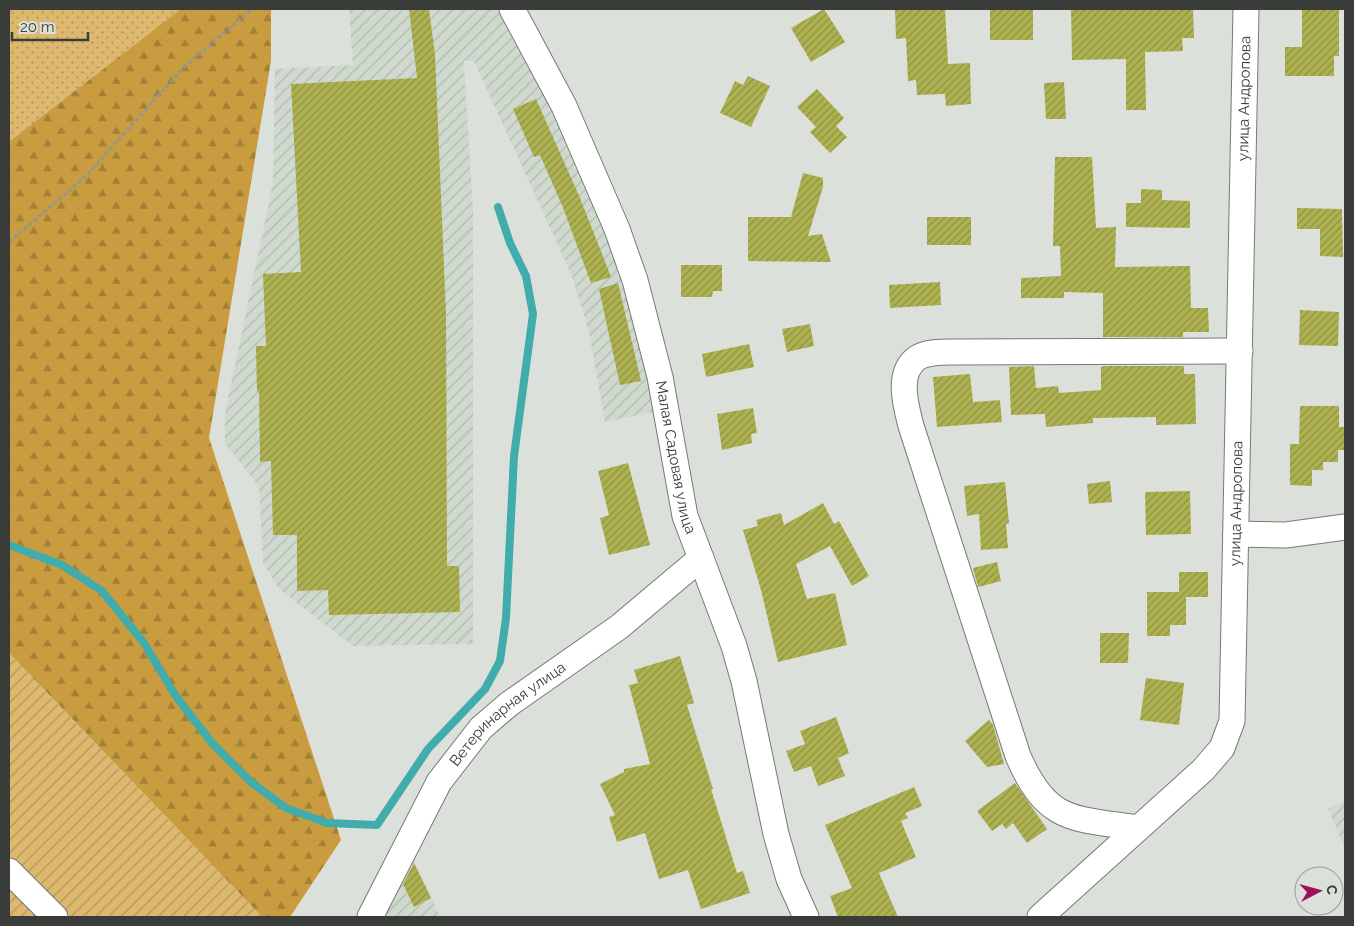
<svg xmlns="http://www.w3.org/2000/svg" width="1354" height="926" font-family="Raleway,sans-serif">
  <style>
    .industrial { fill: url(#industrial-furrows) }
    .forest { fill: url(#forest-firs) }
    .park { fill: url(#park-dots) }
    .garden { fill: url(#garden-furrows) }
    .lines { fill: none; stroke-linecap: round; stroke-linejoin: round }
    .stream { stroke: #40acab; stroke-width: 8 }
    .building { fill: url(#building-hatch) }
    .minor-casing { stroke: #767a75; stroke-width: 27 }
    .path { stroke: #939692; stroke-width: 3; stroke-dasharray: 4 2.5; stroke-linecap: butt }
    .minor { stroke: #fff; stroke-width: 25 }
    .labels { text-anchor: middle; stroke-width: 4; stroke-linejoin: round; paint-order: stroke }
    .street-label { font-size: 15px; fill: #3a3c39; stroke: #dce0db }
  </style>
  <defs>
    <pattern id="industrial-furrows" width="10" height="10" patternUnits="userSpaceOnUse" patternTransform="scale(1.25)"><rect width="10" height="10" fill="#cfd9cd"/><path d="M-1 1l2-2M0 10L10 0M9 11l2-2" fill="none" stroke="#b2bbb1"/></pattern>
    <pattern id="forest-firs" width="22" height="20" patternUnits="userSpaceOnUse" patternTransform="scale(1.25)"><rect width="22" height="20" fill="#c89c3f"/><path d="M5 1l3.5 6h-7zM16 11l3.5 6h-7z" fill="#a38036"/></pattern>
    <pattern id="park-dots" width="8" height="8" patternUnits="userSpaceOnUse" patternTransform="scale(1.25)"><rect width="8" height="8" fill="#ddb86e"/><path d="M2 2h.1M6 6h.1" fill="none" stroke="#b4975b" stroke-width="1.8" stroke-linecap="round"/></pattern>
    <pattern id="garden-furrows" width="10" height="10" patternUnits="userSpaceOnUse" patternTransform="scale(1.25)"><rect width="10" height="10" fill="#ddb86e"/><path d="M-1 1l2-2M0 10L10 0M9 11l2-2" fill="none" stroke="#b4975b"/></pattern>
    <pattern id="building-hatch" width="6" height="6" patternUnits="userSpaceOnUse" patternTransform="scale(1.25)"><rect width="6" height="6" fill="#adb150"/><path d="M-1 1l2-2M0 6l6-6M5 7l2-2" fill="none" stroke="#8e9143"/></pattern>
  </defs>
  <rect width="100%" height="100%" fill="#dce0db"/>
  <path class="industrial" d="M349 9H501L581 172 633 302 657 411 605 422 589 332 572 276 474 61H464L473 211V644L353 646 279 589 263 563 259 487 225 443V413L273 183 275 69 353 65Z
    M1345 801V848L1328 809Z
    M411 854 440 917H376Z"/>
  <path class="forest" d="M9 9H271V61L209 438 341 840 290 917H262L9 653Z"/>
  <path class="park" d="M9 9H181L9 142Z"/>
  <path class="garden" d="M9 653 262 917H9Z"/>
  <g class="lines">
    <path class="stream" d="M9 545 62 565 102 591 144 643 175 695 212 743 251 782 286 808 327 823 377 825 428 749 485 689 500 661 506 618 514 456 533 314 526 276 510 243 498 207"/>
  </g>
  <path class="building" d="M409 9H429L435 55 446 314 447 566H459L460 612 329 615 328 590 297 591V535H273L271 461 260 462 259 391 257 392 256 346H266L263 274 301 272 291 84 417 78Z
    M824 9 845 42 811 62 791 28Z
    M895 9H945L948 64 970 63 971 104 946 106 945 94 917 95 916 80 908 81 906 38 896 39Z
    M990 9H1033V40H990Z
    M1071 9H1193L1194 38H1182L1183 51 1145 52 1146 110H1126V59L1072 60Z
    M1302 9H1339V56H1334V76H1285V47H1302Z
    M748 76 770 86 751 127 720 113 735 81 743 85Z
    M1064 82 1066 119H1046L1044 83Z
    M817 89 844 118 836 126 847 137 830 153 810 132 816 127 797 107Z
    M536 99 580 198 611 277 591 283 562 205 540 155 534 157 513 109Z
    M1055 157H1092L1096 228 1116 227 1115 267 1190 266 1191 308H1208L1209 332H1183V337H1103V293L1064 292V298H1021V278L1061 276 1060 246H1053Z
    M803 173 823 178V187L808 236 822 234 831 262 748 261V217H791Z
    M1141 189 1162 190V200L1190 201V228L1126 227V203H1141Z
    M1297 208 1342 209 1343 257 1320 256V229H1297Z
    M927 217H971V245H927Z
    M681 265H722V291H713L712 297H681Z
    M940 282 941 305 890 308 889 285Z
    M618 283 641 381 620 385 599 289Z
    M1300 310 1339 312 1338 346 1299 345Z
    M810 324 814 346 787 352 782 329Z
    M749 344 754 367 706 377 702 354Z
    M1034 366 1036 388 1058 386 1059 393 1101 390V367L1104 366H1184V374H1195L1196 424 1156 425V417L1093 418V423L1046 427 1045 414 1011 415 1009 367Z
    M970 374 973 402 1000 400 1002 422 937 427 933 377Z
    M1300 406H1339V427H1345V450H1338V462H1323V470H1312V486L1290 485V444H1299Z
    M753 408 757 433 751 434 752 443 722 450 717 414Z
    M628 463 650 545 609 555 600 518 609 515 598 471Z
    M1110 481 1112 502 1089 504 1087 484Z
    M1005 482 1009 523 1006 524 1008 548 981 550 979 514 967 516 964 486Z
    M1190 491 1191 534 1146 535 1145 492Z
    M823 503 834 524 839 521 869 576 852 586 830 546 796 564 807 599 835 593 847 645 778 662 761 590 743 530 758 526 756 520 781 513 784 525Z
    M997 562 1001 581 978 587 973 568Z
    M1179 572H1208V597H1186V625H1170V636H1147V592H1179Z
    M1100 633H1129L1128 663H1100Z
    M680 656 694 703 687 705 713 789H711L737 873 743 871 750 893 701 909 688 870 659 879 645 833 617 842 609 817 615 815 600 784 624 772V769L650 764 629 685 638 683 634 670Z
    M1146 678 1184 683 1179 725 1140 720Z
    M836 717 849 753 838 758 845 776 818 786 811 766 794 772 786 751 805 744 800 731Z
    M989 720 993 725 1004 764 987 767 965 741Z
    M1015 783 1047 829 1027 843 1013 823 1006 829 1002 824 992 831 977 811Z
    M914 787 922 806 905 813 908 818 901 821 916 857 879 873 898 917H838L830 896 852 888 825 825Z
    M414 863 431 898 414 907 403 884Z"/>
  <g class="lines">
    <g class="minor-casing">
      <g id="minor">
        <path id="s1" d="M512 9 564 106 617 229 635 280 660 377 685 516 734 646 744 681 776 834 789 879 806 917"/>
        <path d="M1236 534 1286 535 1345 527"/>
        <path d="M1138 828C1072 818 1047 823 1018 756L911 426C906 406 896 373 917 358 927 352 941 352 952 352L1240 351"/>
        <path d="M9 871 55 917"/>
        <path id="s2" d="M370 917 439 782 481 728 509 704 619 627 701 558"/>
        <path id="s3" d="M1040 917 1203 770 1222 748 1232 721 1246 9"/>
      </g>
    </g>
    <path class="path" d="M9 242 84 178 185 66 252 9"/>
    <use href="#minor" class="minor"/>
  </g>
  <g class="labels">
    <g class="street-label">
      <text dy="5" stroke="none"><textPath href="#s3" startOffset="900">улица Андропова</textPath></text>
      <text dy="5" stroke="none"><textPath href="#s1" startOffset="480">Малая Садовая улица</textPath></text>
      <text dy="5" stroke="none"><textPath href="#s3" startOffset="495">улица Андропова</textPath></text>
      <text dy="5" stroke="none"><textPath href="#s2" startOffset="249">Ветеринарная улица</textPath></text>
    </g>
  </g>
  <rect width="1354" height="926" fill="none" stroke="#3a3c39" stroke-width="20"/>
  <g transform="translate(1319 891) rotate(84)"><circle r="24" fill="#dce0db" stroke="#9b9e9a"/>
  <path d="M0-4L9 19L0 12L-9 19Z" fill="#a11056"/>
  <text y="-8" font-size="14" font-weight="bold" text-anchor="middle" fill="#3a3c39">С</text>
  </g>
  <path d="M12 32v8h76v-8" fill="none" stroke="#3a3c39" stroke-width="2.5"/>
  <text x="20" y="32" font-size="15" fill="#3a3c39" stroke="#dce0db" stroke-width="4" paint-order="stroke">20 m</text>
</svg>
